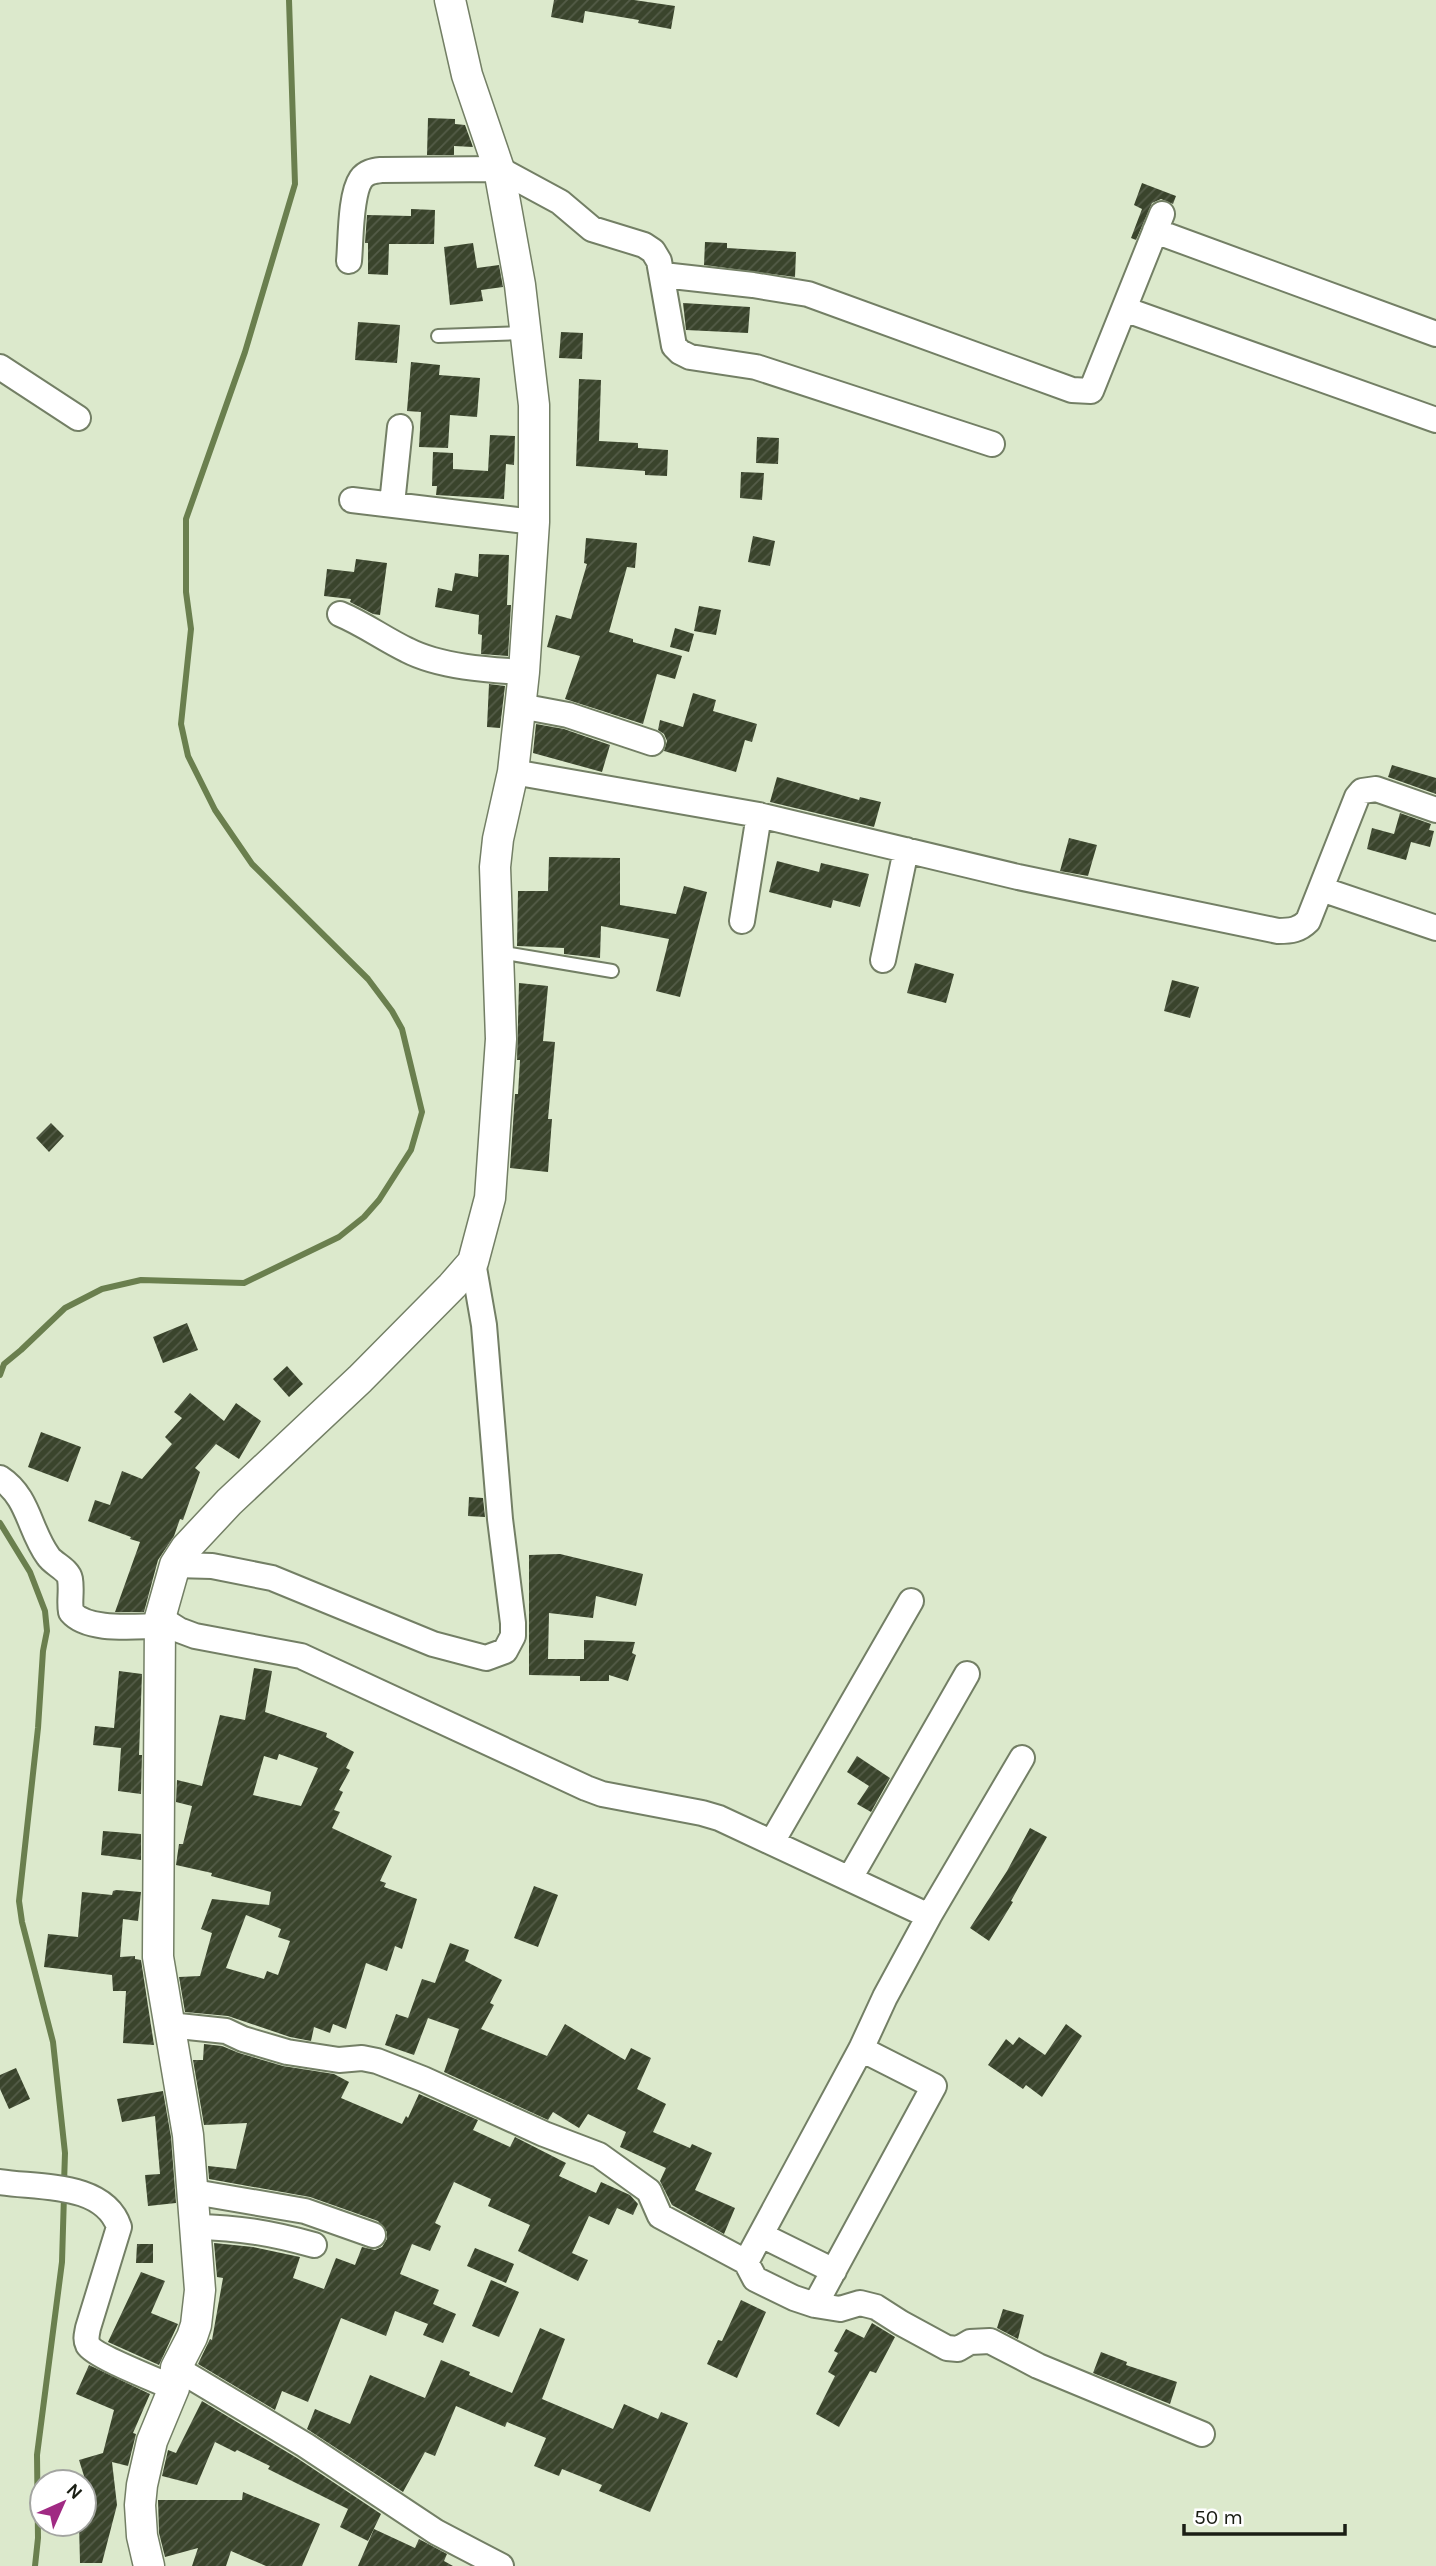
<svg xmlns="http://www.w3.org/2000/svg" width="1436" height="2566" font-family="Karla,sans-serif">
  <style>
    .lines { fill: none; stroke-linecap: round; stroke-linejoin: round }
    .stream { stroke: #6a7f4e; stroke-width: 6 }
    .building { fill: url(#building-hatch); fill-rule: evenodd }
    .service-casing { stroke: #737f65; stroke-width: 16 }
    .minor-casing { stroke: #737f65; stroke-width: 28 }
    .tertiary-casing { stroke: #737f65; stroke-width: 33 }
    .service { stroke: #fff; stroke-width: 12 }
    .minor { stroke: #fff; stroke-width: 24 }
    .tertiary { stroke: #fff; stroke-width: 30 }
  </style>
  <defs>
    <pattern id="building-hatch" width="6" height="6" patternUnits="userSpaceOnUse" patternTransform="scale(1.75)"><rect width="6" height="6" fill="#3a442c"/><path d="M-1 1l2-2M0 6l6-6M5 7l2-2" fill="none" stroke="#545c48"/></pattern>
  </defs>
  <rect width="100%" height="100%" fill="#dce9cc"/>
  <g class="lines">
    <path class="stream" d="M0 1375 4 1364 21 1350 65 1308 102 1289 141 1280 244 1283 339 1237 364 1217 379 1200 411 1150 422 1112 402 1029 392 1011 368 979 252 864 215 810 188 756 181 724 191 629 186 592V519L245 352 295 184 289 0
      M0 1523 30 1572 45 1611 47 1631 43 1651 38 1728 19 1901 22 1922 53 2042 65 2153 64 2184
      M35 2566 38 2538 37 2455 62 2262 64 2195"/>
  </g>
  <path class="building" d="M554 0H634L675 6 671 29 638 23 639 20 585 11 583 23 551 17Z
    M428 118 455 119V124L465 125 473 147 454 146V155H427Z
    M1142 183 1176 196 1173 204 1161 199 1152 203 1136 240 1131 238 1142 209 1134 205Z
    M411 209 435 210 434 244H389L388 275 368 274V243H365L367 215 411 216Z
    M705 242 727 243V248L796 252 795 277 704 265Z
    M473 243 477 268 499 265 503 287 481 290 483 301 450 305 444 247Z
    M683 303 750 307 748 333 686 330Z
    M358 322 400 325 397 363 355 360Z
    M561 332 583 333 582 359 559 358Z
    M411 362 440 365 439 375 480 378 477 417 450 415 448 448 419 447 421 412 407 411Z
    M579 379 601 380 599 441 638 443V448L668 450 667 476 645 475V471L576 466Z
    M490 435 515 436 514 465 506 464 504 499 436 495 437 486H432L433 452 453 453V469L488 471Z
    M757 437 779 438 778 464 756 463Z
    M741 472 764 473 762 500 740 498Z
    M753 536 775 541 770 566 748 562Z
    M586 538 637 543 635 568 627 567 609 632 633 639V642L682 656 675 679 657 674 643 724 565 699 580 656 547 647 556 615 571 619 587 564 584 563Z
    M479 554 509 555 507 605H511L508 656 481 654 482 635 478 634 479 615 435 607 438 588 452 591 455 573 478 577Z
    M356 559 387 563 380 615 373 614 350 602 351 599 324 596 327 569 354 572Z
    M699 606 721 610 716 635 694 631Z
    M675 628 694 634 689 652 670 647Z
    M489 684 505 686 500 728 487 727Z
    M693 693 716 700 713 711 757 724 752 742 745 740 736 772 664 751 667 741 664 734 658 730 660 720 683 727Z
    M536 724 564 729 610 745 602 772 533 753Z
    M1392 765 1436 778V794L1388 777Z
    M777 777 859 800 860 797 881 802 874 827 770 802Z
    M1400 813 1431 824 1429 830 1434 831 1430 847 1411 842 1406 860 1367 849 1372 828 1394 834Z
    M1069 838 1097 845 1088 876 1060 871Z
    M549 857 620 858V905L676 914 684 886 707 892 680 997 656 991 669 939 601 926 600 958 564 954V948L517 946 518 891H548Z
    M777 861 819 872 821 863 869 874 860 907 833 900 831 908 769 892Z
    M915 963 954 974 946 1003 907 993Z
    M1172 980 1199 987 1190 1018 1164 1011Z
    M519 983 548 986 543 1041 555 1042 548 1119H552L548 1172 510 1168 515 1094H518L520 1060H517Z
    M51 1123 64 1136 49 1152 36 1138Z
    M187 1323 198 1350 163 1363 153 1337Z
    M287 1366 303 1384 289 1397 273 1379Z
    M190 1393 224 1421 236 1403 261 1421 239 1459 216 1444 195 1468 200 1472 183 1520 180 1519 174 1536 158 1560 144 1612H115L140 1542 130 1539 131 1537 88 1521 95 1500 110 1505 122 1471 142 1479 172 1444 165 1437 182 1418 174 1412Z
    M41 1432 81 1447 68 1482 28 1467Z
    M469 1497 483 1498 485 1517 468 1516Z
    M560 1554 643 1574 636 1606 596 1596 593 1618 549 1613 548 1659H584V1640L635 1642 632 1653 636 1655 628 1681 609 1675V1681H580V1676L529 1675V1555Z
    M254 1668 272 1671 265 1712 327 1733 326 1737 354 1752 346 1768 350 1770 339 1790 343 1792 334 1810 340 1812 332 1828 392 1856 380 1881 386 1883 384 1887 417 1899 402 1949 395 1946 387 1971 366 1963 346 2029 333 2024 330 2033 314 2027 311 2041 290 2037 228 2016 185 2012 179 1977 200 1976 212 1933 201 1929 212 1899 269 1905 271 1892 211 1876 212 1873 176 1865 179 1844H183L192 1806 176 1802 177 1780 202 1786 220 1715 245 1720ZM279 1754 318 1768 301 1806 253 1795 264 1756 277 1760ZM246 1915 281 1929 278 1937 290 1941 278 1975 267 1971 264 1979 226 1968Z
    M119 1671 142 1674 139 1755H142L141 1794 118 1791 121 1748 93 1745 95 1726 114 1728Z
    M857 1756 890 1778 871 1812 857 1804 869 1786 847 1772Z
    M1030 1828 1047 1837 1011 1901 1013 1902 989 1941 970 1928 1007 1871Z
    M103 1831 141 1834V1860L101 1855Z
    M534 1886 558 1895 538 1947 514 1938Z
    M116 1890 141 1892 138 1921 123 1919 120 1957 135 1956V1959L141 1960 154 2045 123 2043 126 1991H113L112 1975 44 1967 48 1934 78 1937 82 1892 112 1895 113 1891Z
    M450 1943 469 1950 465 1961 502 1980 490 2003 494 2005 481 2029 547 2056 565 2024 625 2060 631 2048 651 2058 637 2089 666 2104 653 2132 690 2148 692 2144 712 2153 695 2190 735 2208 724 2234 672 2205 660 2181 666 2168 620 2147 626 2132 588 2114 579 2128 553 2112 548 2120 444 2072 459 2029 428 2018 414 2055 385 2045 396 2014 408 2018 422 1979 435 1983Z
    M1066 2024 1082 2036 1042 2097 1026 2085 1023 2089 988 2065 1006 2039 1013 2045 1019 2037 1045 2055Z
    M204 2044 222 2046 239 2053 283 2066 334 2074 349 2082 341 2098 402 2124 406 2116 408 2118 419 2094 478 2120 473 2130 510 2147 515 2137 566 2163 559 2176 596 2193 601 2182 630 2195 638 2204 633 2215 617 2208 609 2225 589 2216 572 2253 588 2260 578 2281 518 2251 530 2225 488 2206 491 2199 454 2182 435 2223 441 2226 430 2251 412 2244 400 2274 439 2290 433 2304 456 2314 443 2343 423 2335 428 2324 395 2311 386 2336 341 2318 308 2402 282 2391 275 2410 198 2364 210 2339 212 2340 223 2278 217 2277 214 2243 253 2247 300 2257 293 2278 324 2289 336 2258 355 2265 362 2247 375 2250 382 2247 387 2239V2232L378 2221 310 2197 209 2179 208 2166 236 2169 247 2123 204 2125 193 2060H203Z
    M16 2068 30 2099 9 2109 0 2089V2075Z
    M163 2091 171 2137 176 2203 148 2206 145 2175 160 2174 155 2116 122 2122 117 2099Z
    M137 2244H153V2263H136Z
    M475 2248 514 2264 506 2283 467 2266Z
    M141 2272 165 2281 151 2313 178 2324 159 2365 108 2342Z
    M491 2280 519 2292 499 2337 472 2326Z
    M741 2300 766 2312 737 2378 707 2364 718 2340 722 2341Z
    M1003 2309 1024 2315 1018 2339 997 2328Z
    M872 2323 895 2337 876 2373 870 2371 839 2427 816 2414 835 2376 828 2372 838 2353 834 2351 846 2329 864 2338Z
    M540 2328 565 2339 542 2399 613 2429 624 2404 658 2419 661 2412 688 2423 650 2512 599 2491 602 2485 562 2469 559 2476 534 2466 546 2438 507 2422 505 2427 456 2406 435 2456 425 2452 403 2492 307 2429 315 2409 350 2424 370 2375 425 2398 441 2360 470 2372 469 2375 512 2393Z
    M1101 2352 1127 2362 1126 2365 1177 2382 1170 2404 1093 2373Z
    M89 2365 150 2394 133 2433 136 2434 128 2466 112 2462 117 2505 102 2563H80L79 2524H84V2508H94L79 2460 103 2453 114 2410 76 2394Z
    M202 2401 297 2458 381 2514 368 2541 340 2527 348 2509 268 2469 270 2466 237 2450 235 2452 215 2442 197 2485 162 2476 168 2450 176 2453Z
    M243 2492 320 2524 302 2566H266L231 2551 226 2566H192L198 2548 165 2557 159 2533 158 2500H242Z
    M374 2529 415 2548 419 2539 447 2554 444 2561 453 2566H358Z"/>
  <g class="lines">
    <g class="service-casing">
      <path id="service" d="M438 336 525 333
        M499 952 612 971"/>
    </g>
    <g class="minor-casing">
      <path id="minor" d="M1155 231 1436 334
        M349 261C351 240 350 195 361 179 366 172 373 171 381 170L499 169 560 202 592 229 644 245 653 251 659 261 674 346 680 352 690 357 756 367 992 444
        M663 275 753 285 808 294 1072 390 1091 391 1162 214
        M1124 309 1436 420
        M0 367 78 418
        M352 500 534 522
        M392 504 400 427
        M340 614C364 624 384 639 407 650 440 667 488 670 524 672
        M520 706 568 715 652 743
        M513 772 759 815 1018 877 1278 931C1291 931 1299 930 1308 921L1357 797 1362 791 1376 789 1436 810
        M1321 889 1436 928
        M742 921 759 815
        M883 960 906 850
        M0 1478C29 1497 29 1530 48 1556 53 1564 68 1569 70 1579 72 1590 69 1602 71 1612 88 1632 135 1626 160 1626
        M175 1565 212 1566 272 1578 433 1644 486 1658 505 1651 513 1636V1623L500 1519 484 1325 473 1262
        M160 1618 179 1630 195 1636 301 1656 586 1788 602 1794 702 1813 719 1818 929 1916
        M772 1842 911 1601
        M850 1878 967 1674
        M169 2025 226 2031 243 2039 287 2052 339 2060 362 2058 377 2061 423 2079 544 2134 599 2155 649 2191 660 2216 746 2262 861 2049 885 1997 929 1916 1022 1758
        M0 2182C38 2188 104 2182 119 2227L88 2328C87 2334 85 2339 88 2345 94 2356 159 2381 174 2388
        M194 2192 305 2211 373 2235
        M196 2227C240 2228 271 2233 314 2245
        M761 2235 834 2271
        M746 2262 755 2279 794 2298 815 2305 840 2309 860 2303 876 2307 901 2323 947 2348 958 2349 970 2342 990 2341 1038 2366 1202 2434
        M815 2305 934 2086 861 2049
        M176 2368 305 2445 436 2532 501 2566"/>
    </g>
    <g class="tertiary-casing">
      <path id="tertiary" d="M149 2566 142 2536 140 2505 142 2485 152 2441 174 2388 176 2368 192 2337 196 2325 200 2290 188 2135 158 1957 160 1618 175 1565 186 1548 229 1502 360 1379 452 1286 473 1262 490 1198 501 1039 495 867 498 839 513 772 524 672 534 522V405L520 285 499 169 467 75 450 0"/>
    </g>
    <use href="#service" class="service"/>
    <use href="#minor" class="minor"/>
    <use href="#tertiary" class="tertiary"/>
  </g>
  <g transform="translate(63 2503) rotate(45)"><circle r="33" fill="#ffffff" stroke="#a3a5a1" stroke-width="2"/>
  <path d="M0-5L12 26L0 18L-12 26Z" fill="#a02a83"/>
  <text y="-10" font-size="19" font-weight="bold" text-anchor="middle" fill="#1a1e14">N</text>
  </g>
  <path d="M1184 2524v10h161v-10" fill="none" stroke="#1a1e14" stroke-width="3.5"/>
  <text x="1194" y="2524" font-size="21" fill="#1a1e14" stroke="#ffffff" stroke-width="5" paint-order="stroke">50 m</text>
</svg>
